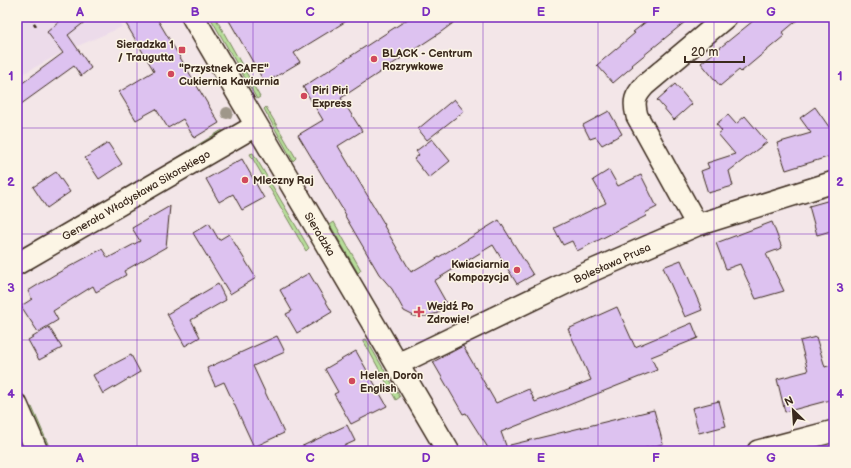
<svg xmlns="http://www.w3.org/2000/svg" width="851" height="468" font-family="'Balsamiq Sans',sans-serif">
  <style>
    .built { fill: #ecdbea }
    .green { fill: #b7de9a; stroke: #79845c }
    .building { fill: #ddc2f0; stroke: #3b2a1e }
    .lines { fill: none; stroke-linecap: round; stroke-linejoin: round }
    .street-casing { stroke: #3b2a1e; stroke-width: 24 }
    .primary-casing { stroke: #3b2a1e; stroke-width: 25 }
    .path { stroke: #3b2a1e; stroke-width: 2.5; stroke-dasharray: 4 3; stroke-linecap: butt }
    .street { stroke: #fcf5e5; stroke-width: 21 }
    .primary { stroke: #fcf5e5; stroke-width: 22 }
    .tree { fill: #9f978a }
    .grid { fill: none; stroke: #7b2cbf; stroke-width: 1; stroke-opacity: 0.55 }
    .poi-dot { fill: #d1495b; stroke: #fcf5e5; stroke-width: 1.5 }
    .labels { text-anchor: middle; stroke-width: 3; stroke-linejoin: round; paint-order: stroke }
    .poi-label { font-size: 11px; font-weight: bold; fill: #3b2a1e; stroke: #fcf5e5; text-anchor: start }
    .street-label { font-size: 11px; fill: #3b2a1e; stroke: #fcf5e5 }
    .neatline { fill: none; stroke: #7b2cbf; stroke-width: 1.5 }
    .grid-label { font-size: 13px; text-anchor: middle; font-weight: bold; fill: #7b2cbf }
  </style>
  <rect width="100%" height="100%" fill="#f3e6e8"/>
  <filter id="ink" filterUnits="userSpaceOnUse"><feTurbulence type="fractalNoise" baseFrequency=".025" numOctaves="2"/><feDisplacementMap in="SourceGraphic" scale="8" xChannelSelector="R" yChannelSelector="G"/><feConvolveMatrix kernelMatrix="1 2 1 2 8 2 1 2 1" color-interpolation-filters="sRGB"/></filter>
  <g filter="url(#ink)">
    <path class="built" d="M17 17H117L122 27 61 53 17 77Z"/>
    <path class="green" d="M210 17H215L260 97 257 99Z
      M266 107 296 158 293 161 264 109Z
      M222 130 223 132 174 162 172 161Z
      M253 153 309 248 306 251 250 154Z
      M334 222 361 270 358 273 330 225Z
      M366 339 400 397 396 400 363 340Z
      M32 407 51 451H47L29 408Z"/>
    <path class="building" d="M65 17H91L68 35 91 68 81 76 74 66 17 107V87L63 53 47 32Z
      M122 17H156L219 123 194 138 183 119 168 128 156 109 136 120 119 92 154 71Z
      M227 17H353L294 53 300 62 265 83Z
      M411 17H461L441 32 341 98 362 131 338 146 385 225 384 226 411 272 425 264 426 265 499 220 533 275 517 284 493 245 434 281 447 304 438 313 427 316H414L404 311 392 289 379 274 345 216 346 215 298 135 323 120 303 87Z
      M652 17H691L632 65 633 66 613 83 597 65 635 33 633 32Z
      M758 17H801L782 33 784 36 741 72 739 70 720 86 701 63Z
      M675 84 692 104 674 120 657 100Z
      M454 99 464 111 427 140 418 129Z
      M815 107 834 134V155L786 170 777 143 811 133 800 118Z
      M609 111 622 134 602 145 596 137 590 139 583 125Z
      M728 115 736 124 745 116 767 142 729 171 733 186 708 193 701 171 709 168 707 163 735 154 718 134 722 131 716 124Z
      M432 139 450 161 429 178 414 159 419 155 416 151Z
      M108 143 122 164 99 179 85 158Z
      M242 159 264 198 242 210 233 194 219 202 206 179Z
      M609 170 618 186 641 175 657 207 645 213 646 216 577 251 572 241 563 245 554 228 606 203 593 180Z
      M56 172 70 192 47 208 33 187Z
      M834 199V230L817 235 809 206Z
      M170 206 166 247 124 271 126 275 96 292 93 286 53 311 58 320 38 332 21 306 32 299 28 291 54 275 102 249 108 258 140 241 132 228Z
      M772 222 782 248 766 254 784 291 756 299 740 264 726 269 716 243Z
      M209 223 219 240 229 234 256 278 230 294 193 233Z
      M681 260 702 310 685 317 663 267Z
      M309 273 332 312 297 333 286 314 292 311 280 290Z
      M218 284 226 300 191 320 200 337 185 346 167 314Z
      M617 307 635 347 692 323 698 338 651 357 657 370 501 432 508 451H490L466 413 463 414 433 362 463 346 496 403 529 389 535 402 591 380 568 329Z
      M49 327 62 348 39 360 28 340Z
      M277 336 285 352 253 366 284 433 254 447 224 382 215 386 207 368Z
      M816 337 825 367 834 364V399L785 412 777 379 808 371 800 341Z
      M356 351 387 406 351 424 334 394 338 392 325 369Z
      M131 355 140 372 103 394 93 375Z
      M719 401 726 426 699 433 692 408Z
      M654 410 663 444 634 451H511L510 445Z
      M347 425 355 441 333 451H292Z"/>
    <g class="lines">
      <g class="street-casing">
        <path id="street" d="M697 225 637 116C633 101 635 96 645 85L726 17
          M17 264 255 126
          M398 364 589 272 697 225 834 182
          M17 405 37 451
          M758 451 834 431"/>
      </g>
      <g class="primary-casing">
        <path id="primary" d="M193 17C277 162 364 306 448 451"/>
      </g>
      <path class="path" d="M30 17 36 26"/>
      <use href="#street" class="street"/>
      <use href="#primary" class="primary"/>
    </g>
    <circle class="tree" cx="227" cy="113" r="6"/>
  </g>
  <path class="grid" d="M137 17V451M253 17V451M368 17V451M483 17V451M598 17V451M714 17V451M17 128H834M17 234H834M17 340H834"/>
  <g class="poi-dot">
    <rect x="178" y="46" width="8" height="8" rx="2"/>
    <circle cx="374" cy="59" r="4"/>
    <circle cx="171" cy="74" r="4"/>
    <circle cx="304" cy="96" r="4"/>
    <circle cx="245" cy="180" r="4"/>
    <circle cx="517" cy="270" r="4"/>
    <path d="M417 306h4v4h4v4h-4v4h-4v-4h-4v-4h4z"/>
    <circle cx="352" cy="381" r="4"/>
  </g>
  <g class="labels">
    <g class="poi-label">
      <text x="174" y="48" text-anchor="end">Sieradzka 1<tspan x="174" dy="13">/ Traugutta</tspan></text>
      <text x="382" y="57">BLACK - Centrum<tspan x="382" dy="13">Rozrywkowe</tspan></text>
      <text x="179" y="72">"Przystnek CAFE"<tspan x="179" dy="13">Cukiernia Kawiarnia</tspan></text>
      <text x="312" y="94">Piri Piri<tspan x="312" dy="13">Express</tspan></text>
      <text x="253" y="184">Mleczny Raj</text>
      <text x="509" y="268" text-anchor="end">Kwiaciarnia<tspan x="509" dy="13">Kompozycja</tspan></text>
      <text x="427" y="310">Wejdź Po<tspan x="427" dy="13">Zdrowie!</tspan></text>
      <text x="360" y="379">Helen Doron<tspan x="360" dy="13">English</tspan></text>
    </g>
    <g class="street-label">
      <text transform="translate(136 195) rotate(-30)" y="4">Generała Władysława Sikorskiego</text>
      <text transform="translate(320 234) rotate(59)" y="4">Sieradzka</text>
      <text transform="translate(612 263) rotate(-24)" y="4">Bolesława Prusa</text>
    </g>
  </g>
  <rect width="851" height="468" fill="none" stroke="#fcf5e5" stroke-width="44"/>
  <g transform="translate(793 410) rotate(335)" stroke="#fcf5e5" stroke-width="3" paint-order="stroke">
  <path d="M0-3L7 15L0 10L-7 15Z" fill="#3b2a1e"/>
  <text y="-6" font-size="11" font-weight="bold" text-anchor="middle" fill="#3b2a1e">N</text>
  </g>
  <path d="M685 56v6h59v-6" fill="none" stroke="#3b2a1e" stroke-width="2"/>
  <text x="691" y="56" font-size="12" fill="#3b2a1e" stroke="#fcf5e5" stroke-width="3" paint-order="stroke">20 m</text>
  <rect x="22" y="22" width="807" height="424" class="neatline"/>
  <g class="grid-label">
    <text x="80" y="16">A</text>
    <text x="195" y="16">B</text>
    <text x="310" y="16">C</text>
    <text x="426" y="16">D</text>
    <text x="541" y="16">E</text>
    <text x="656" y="16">F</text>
    <text x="771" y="16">G</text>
    <text x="11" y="80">1</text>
    <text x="840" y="80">1</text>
    <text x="11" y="186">2</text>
    <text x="840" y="186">2</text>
    <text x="11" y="292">3</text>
    <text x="840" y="292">3</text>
    <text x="11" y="398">4</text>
    <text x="840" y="398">4</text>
    <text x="80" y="462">A</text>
    <text x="195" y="462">B</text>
    <text x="310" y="462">C</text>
    <text x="426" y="462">D</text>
    <text x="541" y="462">E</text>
    <text x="656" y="462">F</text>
    <text x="771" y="462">G</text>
  </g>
</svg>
